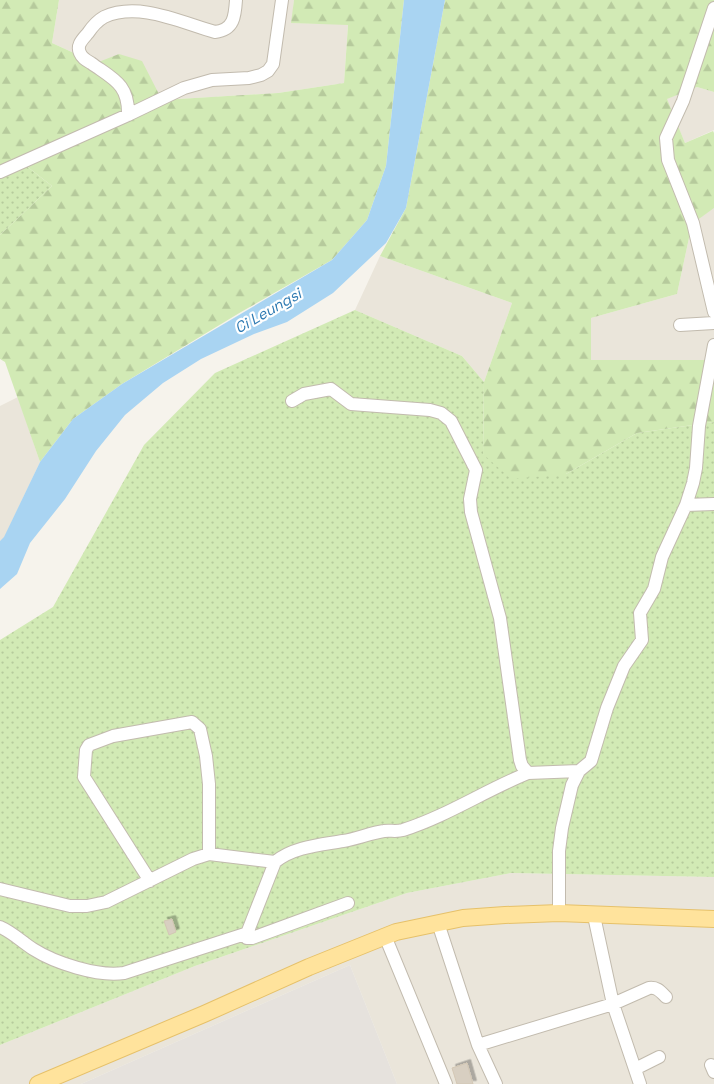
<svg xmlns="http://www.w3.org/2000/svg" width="714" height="1084" font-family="'Space Grotesk',sans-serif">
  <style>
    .residential { fill: #eae5da }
    .industrial { fill: #e6e2dd }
    .grass { fill: url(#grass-dots) }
    .forest { fill: url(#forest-firs) }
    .water { fill: #a9d4f2 }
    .building { fill: #d8cfc1; stroke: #d3c7b4; filter: url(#shadow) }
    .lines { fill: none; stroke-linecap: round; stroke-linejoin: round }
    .minor-casing { stroke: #c2bbae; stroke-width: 14 }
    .major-casing { stroke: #e6c16a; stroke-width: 18 }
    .minor { stroke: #fff; stroke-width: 12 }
    .major { stroke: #ffe39c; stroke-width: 16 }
    .labels { text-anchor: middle; stroke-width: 4.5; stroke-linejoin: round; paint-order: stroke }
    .water-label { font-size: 15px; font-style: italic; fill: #2e7ab2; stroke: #fff }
  </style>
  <defs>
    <pattern id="grass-dots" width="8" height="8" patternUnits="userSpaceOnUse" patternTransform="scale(1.25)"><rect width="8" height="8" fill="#d2eab5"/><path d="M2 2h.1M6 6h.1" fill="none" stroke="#b6ca9c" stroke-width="1.8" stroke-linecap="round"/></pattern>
    <pattern id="forest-firs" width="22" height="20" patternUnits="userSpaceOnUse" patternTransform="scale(1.25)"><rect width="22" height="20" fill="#d2eab5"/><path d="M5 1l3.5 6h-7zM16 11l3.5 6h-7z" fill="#b6ca9c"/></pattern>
    <filter id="shadow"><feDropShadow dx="3.5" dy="-3.5" stdDeviation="0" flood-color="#0004"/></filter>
  </defs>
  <rect width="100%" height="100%" fill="#f6f3ec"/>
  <path class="residential" d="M59 0H294L292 23 348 24 344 83 278 93 162 100 96 63 52 43Z
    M697 87 714 92V130L685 143 666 99Z
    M714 207V360H591V318L677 294 692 224Z
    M380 256 512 303 484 382 462 356 355 310Z
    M18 397 40 462 4 538 0 541V406Z
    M511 873 714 877V1084H397L350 965 81 1084H0V1045L195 966 407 893Z"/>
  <path class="industrial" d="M350 965 397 1084H81Z"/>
  <path class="grass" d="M20 161 52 186 0 235V165Z
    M355 310 462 356 484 382 483 454 566 474 637 433 714 422V877L511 873 407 893 195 966 0 1045V640L53 607 144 445 215 373Z"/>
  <path class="forest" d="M0 0H59L52 43 96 63 119 54 142 61 162 100 278 93 344 83 348 25 291 23 294 0H404L386 166 367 220 332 260 241 312 122 384 73 419 40 462 5 362 0 359V235L52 186 20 161 0 165Z
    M445 0H714V92L697 87 667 99 685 143 713 131 714 133V208L692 224 677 294 591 318V360H714V422L637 433 566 474 511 479 483 454 484 382 512 303 380 256 406 208Z"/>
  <path class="water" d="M404 0H445L406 208 386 243 333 293 287 322 254 334 201 359 163 383 125 415 96 451 65 499 30 543 17 574 0 589V541L4 537 40 462 73 419 122 384 332 260 367 220 386 166Z"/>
  <path class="building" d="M172 919 176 932 169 935 164 921Z
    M467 1063 473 1084H457L452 1068Z"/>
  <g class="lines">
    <g class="minor-casing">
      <path id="minor" d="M714 8 683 101 666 138 668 160 693 223 714 312
        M128 115C129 84 113 79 91 63 86 60 82 58 80 53 76 45 83 39 88 33 92 27 97 21 104 17 139 1 182 23 215 32 234 30 235 16 236 0
        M0 172 128 115 184 88 212 80 249 78 261 75 268 71 273 64 282 0
        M680 325 714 323
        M292 401 304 394 331 389 351 404 430 410 441 413 451 421 476 470 470 499 471 512 500 618 520 760 522 766 528 773 579 771
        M686 505 714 504
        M150 881 84 777 86 750 89 745 113 736 192 722 200 729 206 756 209 784V854
        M0 889 70 906H87L106 902 193 859 209 854 275 862
        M348 903 252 938H247L246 936 275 862C293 847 320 845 343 841 357 839 370 833 384 831 390 830 396 832 403 830 447 816 486 790 528 773
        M559 913V851L562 828 572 785 579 771 591 761 607 708 624 666 642 640 640 613 654 589 662 557 686 505 693 483 696 468 699 426 714 345
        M594 916 613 1004 640 1084
        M438 923 478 1045 496 1084
        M0 927C12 932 22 942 33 949 55 963 98 977 124 973L245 934
        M385 936 446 1084
        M478 1045 613 1004 649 988C657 987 660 991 666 997
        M711 1065 714 1072
        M635 1069 659 1057"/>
    </g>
    <g class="major-casing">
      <path id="major" d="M38 1084 204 1014 309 967 396 932 463 918 505 915 559 913 714 919"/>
    </g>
    <use href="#minor" class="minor"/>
    <use href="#major" class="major"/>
  </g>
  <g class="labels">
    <g class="water-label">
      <text transform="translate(268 311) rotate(-30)" y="5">Ci Leungsi</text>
    </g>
  </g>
</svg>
